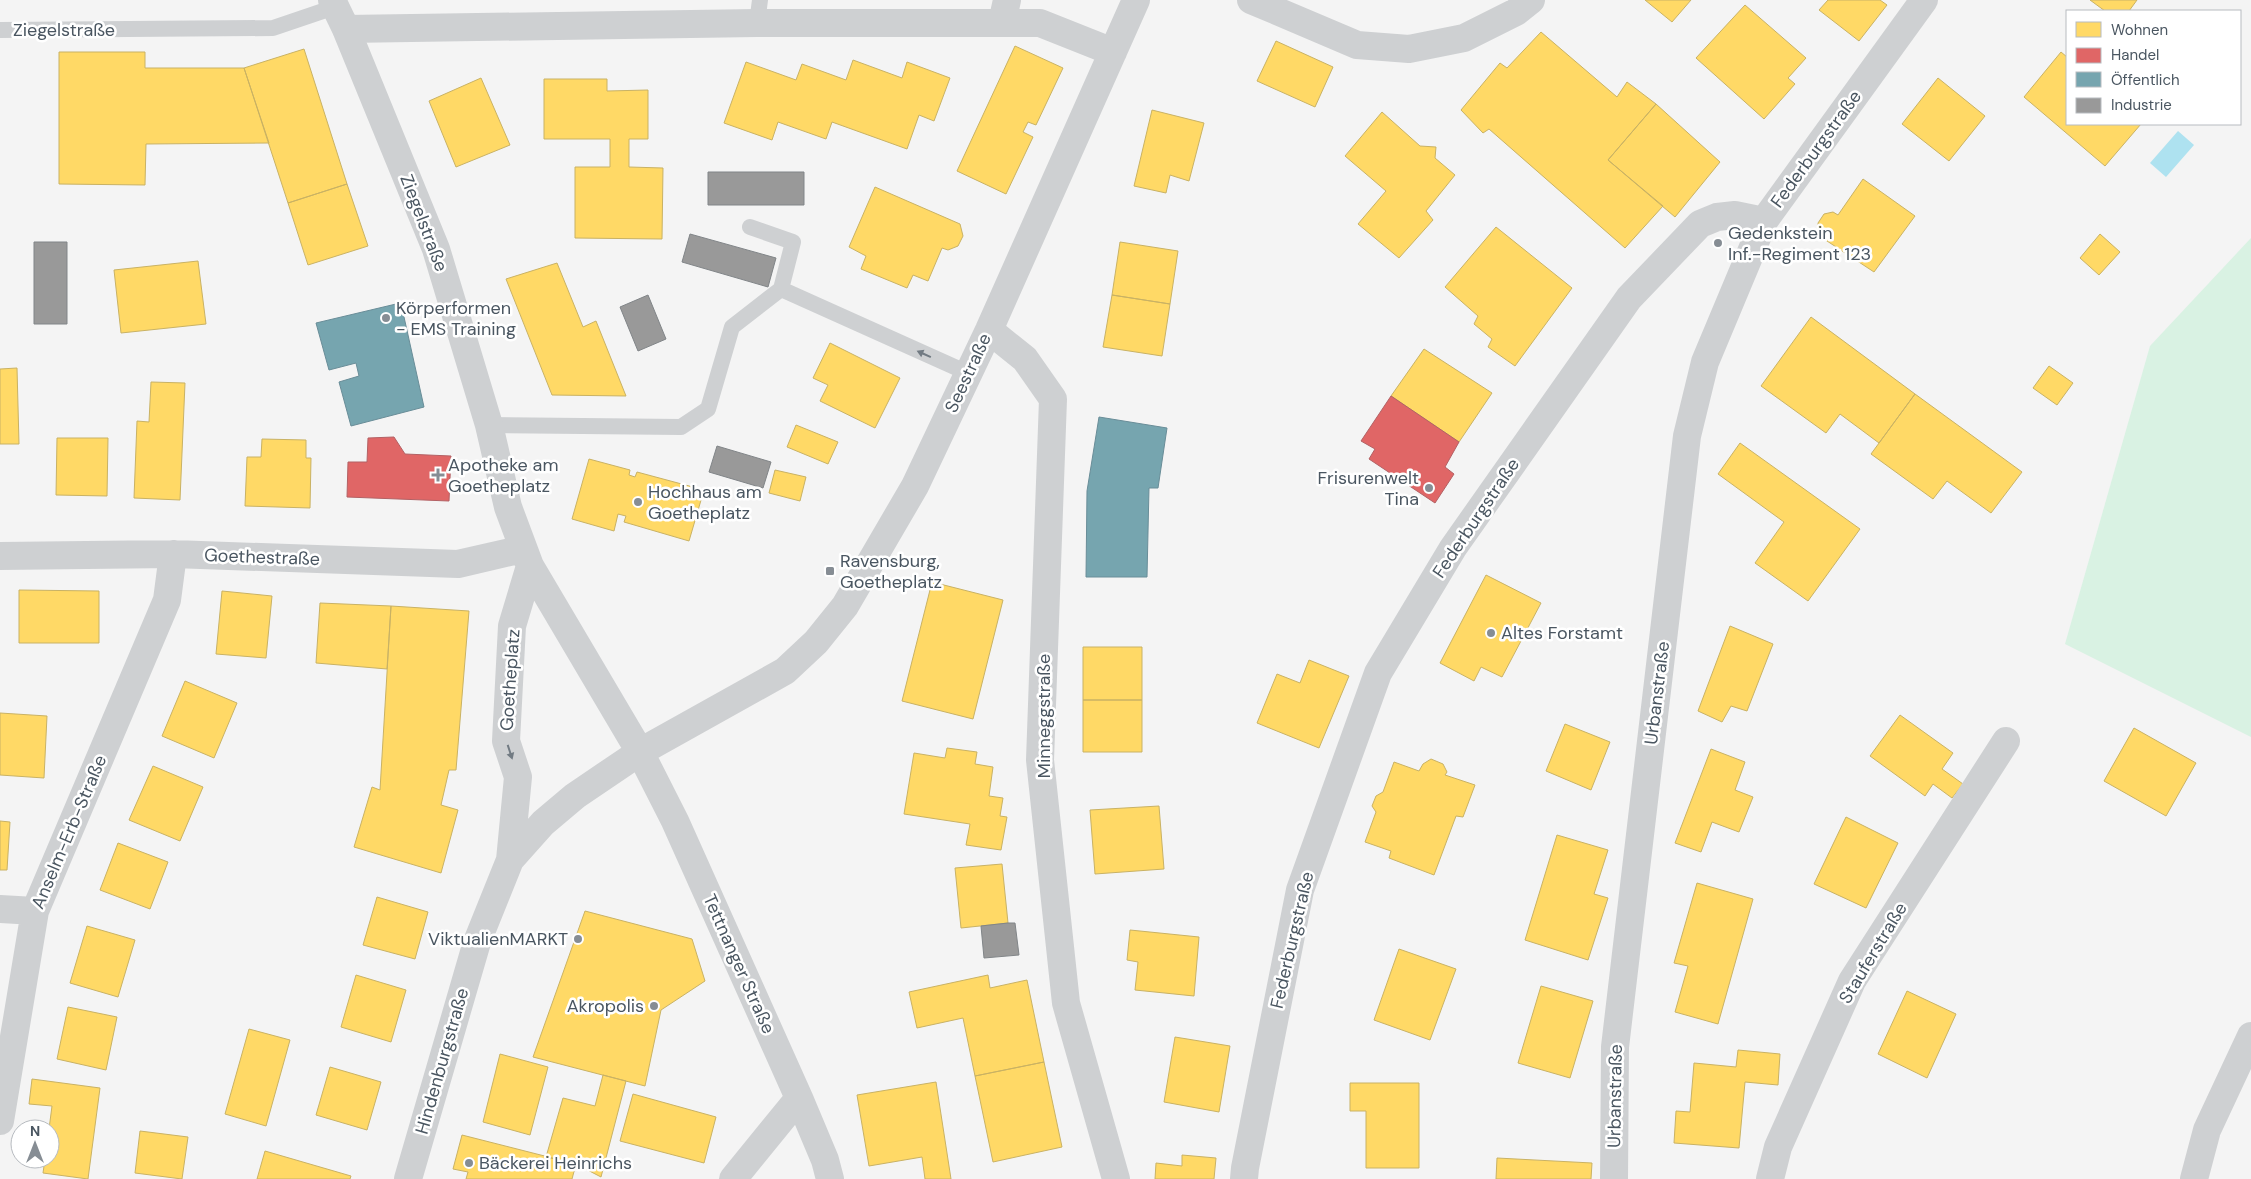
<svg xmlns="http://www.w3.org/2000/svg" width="2251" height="1179" font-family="'DM Sans',sans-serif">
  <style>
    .green { fill: #d9f2e3 }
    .water { fill: #aee2f0 }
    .homes { fill: #ffd966; stroke: #c9b264 }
    .shops { fill: #e06666; stroke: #b36164 }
    .public { fill: #76a5af; stroke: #698d98 }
    .industry { fill: #999; stroke: #818588 }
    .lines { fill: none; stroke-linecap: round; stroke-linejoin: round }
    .lane { stroke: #ced0d2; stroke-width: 16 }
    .street { stroke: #ced0d2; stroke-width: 28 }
    .oneway { fill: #727b83 }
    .poi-dot { fill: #868d94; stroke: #fff; stroke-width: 2 }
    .labels { text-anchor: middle; stroke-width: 5; stroke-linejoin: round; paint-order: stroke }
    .street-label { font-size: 18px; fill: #4a5661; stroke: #fff }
    .poi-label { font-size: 18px; fill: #4a5661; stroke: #fff; text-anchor: start }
  </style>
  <rect width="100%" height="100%" fill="#f4f4f4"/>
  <path class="green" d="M2251 238V737L2065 644 2150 346Z"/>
  <path class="water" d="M2178 131 2194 145 2166 177 2150 163Z"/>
  <path class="homes" d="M1645 0H1691L1672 22Z
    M1828 0H1880L1887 5 1859 41 1819 10Z
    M2090 0H2137L2129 11H2105Z
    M1745 5 1806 58 1788 78 1795 84 1764 119 1696 58Z
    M1541 32 1617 97 1627 82 1656 104 1608 160 1663 206 1625 248 1489 129 1483 133 1461 110 1500 63 1507 68Z
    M1276 41 1333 67 1315 107 1257 81Z
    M1015 46 1063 68 1036 125 1028 122 1023 132 1033 137 1006 194 957 171Z
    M304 49 347 184 288 203 244 68Z
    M59 52H145V68H244L269 143 146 144 145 185 59 184Z
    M2061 52 2067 57V124H2141L2105 166 2024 97Z
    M853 60 902 78 907 62 950 78 934 121 919 115 907 149 832 122 826 139 778 122 772 140 724 123 746 62 796 80 802 64 846 80Z
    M481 78 510 145 456 167 429 101Z
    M1938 78 1985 116 1949 161 1902 124Z
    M544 79H607V91L648 90V139H629V167L663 168 662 239 575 238V167H610V139H544Z
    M1656 104 1720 162 1675 217 1608 160Z
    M1152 110 1204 123 1189 181 1170 175 1166 193 1134 186Z
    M1382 112 1420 146 1436 147 1435 158 1455 175 1426 211 1433 220 1399 258 1358 224 1386 191 1345 156Z
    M1863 179 1915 216 1874 272 1824 239 1819 232 1818 223 1824 214 1833 212 1838 215Z
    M347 184 368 246 308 265 288 203Z
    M875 187 960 224 963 236 958 246 948 250 942 248 928 281 913 275 907 288 861 269 866 256 849 247Z
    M1496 227 1572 288 1515 366 1488 347 1492 339 1474 324 1478 316 1445 287Z
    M2100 234 2120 252 2099 275 2080 258Z
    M1120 242 1178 251 1170 304 1112 295Z
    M198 261 206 324 121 333 114 270Z
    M557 263 583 327 596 321 626 396 552 395 506 279Z
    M1112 295 1170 304 1162 356 1103 347Z
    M1811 317 1915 394 1879 443 1840 414 1826 433 1761 386Z
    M830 343 900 378 875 428 820 401 828 385 813 378Z
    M1424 349 1492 393 1459 442 1391 396Z
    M2049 366 2073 383 2057 405 2033 388Z
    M17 368 19 444H0V369Z
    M151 382 185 383 180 500 134 498 137 421 149 422Z
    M1915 394 2022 472 1991 513 1947 481 1933 499 1871 454Z
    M796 425 838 442 828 464 787 447Z
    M57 438H108L107 496 56 495Z
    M262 439 306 440V458H311L310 508 245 506 247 457H261Z
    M1740 443 1860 529 1808 601 1755 563 1784 522 1718 474Z
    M589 459 630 470 629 475 635 477 637 472 704 490 689 541 624 522 626 516 618 514 614 531 572 519Z
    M775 470 806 477 800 501 769 493Z
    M1486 575 1541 603 1502 677 1481 667 1474 681 1440 663Z
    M932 582 1003 600 973 719 902 701Z
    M19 590 99 591V643H19Z
    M222 591 272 596 266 658 216 654Z
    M320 603 391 606 387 669 316 663Z
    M391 606 469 611 456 770H449L441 805 458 810 441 873 354 847 372 787 380 790Z
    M1730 626 1773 644 1747 711 1731 706 1722 722 1698 711Z
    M1083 647H1142V700H1083Z
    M1309 660 1349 676 1319 748 1257 723 1277 674 1300 683Z
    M185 681 237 703 214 758 162 736Z
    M1083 700H1142V752H1083Z
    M0 713 47 716 44 778 0 775Z
    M1900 715 1953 753 1942 769 1963 784 1952 798 1933 784 1925 796 1870 756Z
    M1565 724 1610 742 1591 790 1546 771Z
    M2134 728 2196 763 2166 816 2104 781Z
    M947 748 977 752 975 764 993 767 989 796 1003 798 1000 816 1007 817 1001 850 966 845 970 824 904 814 914 753 945 758Z
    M1711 749 1745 762 1735 790 1753 797 1739 832 1712 822 1701 852 1675 843Z
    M1431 759 1443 764 1447 772 1445 775 1475 785 1463 817 1456 816 1434 875 1389 858 1391 851 1365 842 1376 812 1372 806 1376 796 1383 792 1394 762 1419 771 1423 764Z
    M153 766 203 787 180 841 129 820Z
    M1159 806 1164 869 1095 874 1090 810Z
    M1846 817 1898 843 1866 908 1814 884Z
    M0 821 10 822 7 870H0Z
    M1557 835 1608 850 1594 894 1608 898 1588 960 1525 940Z
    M118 843 168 862 150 909 100 890Z
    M1002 864 1008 923 961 928 955 868Z
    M1697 883 1753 899 1718 1024 1675 1012 1688 966 1674 963Z
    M377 897 428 912 415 959 363 945Z
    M585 911 692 939 705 981 661 1010 645 1086 533 1057Z
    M87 926 135 940 118 997 70 983Z
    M1130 930 1199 937 1194 996 1135 990 1138 962 1127 960Z
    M1399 949 1456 969 1430 1040 1374 1020Z
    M356 975 406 990 391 1042 341 1027Z
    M988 975 990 988 1027 980 1044 1062 975 1076 963 1018 917 1028 909 992Z
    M1541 986 1593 1001 1570 1078 1518 1063Z
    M1907 991 1956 1014 1927 1078 1878 1054Z
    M68 1007 117 1017 106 1070 57 1059Z
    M249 1029 290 1040 266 1126 225 1114Z
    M1175 1037 1230 1046 1219 1112 1164 1102Z
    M1738 1050 1780 1054 1778 1085 1745 1082 1739 1148 1674 1143 1676 1111 1690 1112 1694 1063 1736 1067Z
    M500 1054 548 1067 530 1135 483 1122Z
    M1044 1062 1062 1147 993 1162 975 1076Z
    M330 1067 381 1082 367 1130 316 1115Z
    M603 1075 626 1081 601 1177 576 1164 546 1157 563 1098 595 1106Z
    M32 1079 100 1088 88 1179 43 1173 45 1159H50L49 1129 52 1106 29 1104Z
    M936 1082 951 1179H925L922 1157 869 1166 857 1095Z
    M1350 1083H1419V1168H1366V1111H1350Z
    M633 1094 716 1117 704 1163 620 1141Z
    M140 1131 188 1137 182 1179 135 1173Z
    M462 1135 576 1164 572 1179H466L468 1172 453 1169Z
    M265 1151 351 1176 350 1179H257Z
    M1182 1155 1216 1158 1214 1179H1155L1156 1163 1182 1166Z
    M1497 1158 1592 1163 1591 1179H1496Z"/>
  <path class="shops" d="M1391 396 1459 442 1445 467 1454 474 1435 503 1369 459 1375 449 1361 441Z
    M394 437 405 454 451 456 449 501 347 497 348 462H367L368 438Z"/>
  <path class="public" d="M396 304 404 317 424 407 351 426 339 382 359 376 356 363 329 370 316 323Z
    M1099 417 1167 428 1158 488H1149L1147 577H1086L1087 491Z"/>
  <path class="industry" d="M708 172H804V205H708Z
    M690 234 776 258 768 287 682 262Z
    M34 242H67V324H34Z
    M648 295 666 339 638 351 620 307Z
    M717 446 771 462 763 488 709 472Z
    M1008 923H1015L1019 955 984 958 981 926Z"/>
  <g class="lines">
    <path class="lane" d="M757 23 760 0
      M0 30 273 28 335 7
      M781 289 968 373
      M489 425 681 427 708 409 732 327 781 289 793 242 750 227"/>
    <path class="street" d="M332 0 346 29 436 249 489 425 508 507 530 566 640 752 675 821 799 1098 825 1160 830 1179
      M1251 0 1357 45 1409 49 1464 38 1516 12 1531 0
      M1002 23 1007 0
      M346 29 757 23H1040L1113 52
      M989 330 1025 359 1053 399 1040 760 1066 1003 1116 1179
      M0 556 173 554 458 564 523 549
      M510 860 518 777 506 741 512 626 530 566
      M0 909 35 911
      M0 1121 35 911 167 600 173 554
      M408 1179 477 942 510 860 543 823 575 796 640 752 785 671 816 642 845 606 915 486 989 330 1136 0
      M733 1179 799 1098
      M1244 1179 1245 1168 1300 890 1378 673 1453 548 1629 298 1700 224 1717 217 1735 215 1764 221 1924 0
      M1614 1179 1615 1047 1687 436 1705 362 1764 221
      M1770 1179 1778 1147 1852 981 2006 741
      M2194 1179 2207 1130 2251 1036"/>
  </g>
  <defs><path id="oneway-solid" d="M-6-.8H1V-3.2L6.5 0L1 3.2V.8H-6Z" transform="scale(1.25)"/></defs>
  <g class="oneway">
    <use href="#oneway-solid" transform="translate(924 354) rotate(-156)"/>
    <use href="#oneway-solid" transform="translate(510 752) rotate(72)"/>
  </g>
  <g class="poi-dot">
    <circle cx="1718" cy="243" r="5"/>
    <circle cx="386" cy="318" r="5"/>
    <path d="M435.5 467.5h5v5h5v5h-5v5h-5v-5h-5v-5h5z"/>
    <circle cx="1429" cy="488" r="5"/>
    <circle cx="638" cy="502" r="5"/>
    <rect x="825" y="566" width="10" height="10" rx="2.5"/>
    <circle cx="1491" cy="633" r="5"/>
    <circle cx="578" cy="939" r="5"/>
    <circle cx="654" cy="1006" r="5"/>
    <circle cx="469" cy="1163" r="5"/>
  </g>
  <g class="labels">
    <g class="street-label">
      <text x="64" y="36">Ziegelstraße</text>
      <text transform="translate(1816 149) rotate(-54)" y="6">Federburgstraße</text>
      <text transform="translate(424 223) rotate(69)" y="6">Ziegelstraße</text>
      <text transform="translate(968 373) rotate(-65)" y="6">Seestraße</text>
      <text transform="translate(1476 518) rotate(-56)" y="6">Federburgstraße</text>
      <text transform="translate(262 557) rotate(2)" y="6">Goethestraße</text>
      <text transform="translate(510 680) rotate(-86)" y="6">Goetheplatz</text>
      <text transform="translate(1657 693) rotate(-83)" y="6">Urbanstraße</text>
      <text transform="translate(1044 716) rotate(-90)" y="6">Minneggstraße</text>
      <text transform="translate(69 832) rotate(-67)" y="6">Anselm-Erb-Straße</text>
      <text transform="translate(1292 940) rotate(-77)" y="6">Federburgstraße</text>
      <text transform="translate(1873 953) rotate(-59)" y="6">Stauferstraße</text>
      <text transform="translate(739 964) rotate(66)" y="6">Tettnanger Straße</text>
      <text transform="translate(442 1061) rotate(-74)" y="6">Hindenburgstraße</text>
      <text transform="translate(1615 1096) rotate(-89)" y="6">Urbanstraße</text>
    </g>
    <g class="poi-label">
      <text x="1728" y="239">Gedenkstein<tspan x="1728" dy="21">Inf.-Regiment 123</tspan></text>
      <text x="396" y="314">Körperformen<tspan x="396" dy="21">- EMS Training</tspan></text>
      <text x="448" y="471">Apotheke am<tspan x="448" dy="21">Goetheplatz</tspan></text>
      <text x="1419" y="484" text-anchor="end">Frisurenwelt<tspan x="1419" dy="21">Tina</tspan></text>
      <text x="648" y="498">Hochhaus am<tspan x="648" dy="21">Goetheplatz</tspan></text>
      <text x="840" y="567">Ravensburg,<tspan x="840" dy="21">Goetheplatz</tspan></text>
      <text x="1501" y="639">Altes Forstamt</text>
      <text x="568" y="945" text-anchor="end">ViktualienMARKT</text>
      <text x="644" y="1012" text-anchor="end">Akropolis</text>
      <text x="479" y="1169">Bäckerei Heinrichs</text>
    </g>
  </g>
  <rect x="2066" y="10" width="175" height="115" fill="#ffffff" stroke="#b7bbc0"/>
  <rect x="2076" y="22" width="25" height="15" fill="#ffd966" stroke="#b7bbc0"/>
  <text x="2111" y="35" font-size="15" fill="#4a5661">Wohnen</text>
  <rect x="2076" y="48" width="25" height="15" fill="#e06666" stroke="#b7bbc0"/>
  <text x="2111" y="60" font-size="15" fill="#4a5661">Handel</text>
  <rect x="2076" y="72" width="25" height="15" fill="#76a5af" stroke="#b7bbc0"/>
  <text x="2111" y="85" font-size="15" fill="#4a5661">Öffentlich</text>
  <rect x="2076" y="98" width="25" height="15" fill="#999999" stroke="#b7bbc0"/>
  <text x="2111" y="110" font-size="15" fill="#4a5661">Industrie</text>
  <g transform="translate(35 1144)"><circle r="24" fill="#ffffff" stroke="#b7bbc0"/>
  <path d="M0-4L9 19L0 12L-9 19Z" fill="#868d94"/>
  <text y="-8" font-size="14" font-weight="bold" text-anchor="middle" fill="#4a5661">N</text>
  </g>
</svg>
